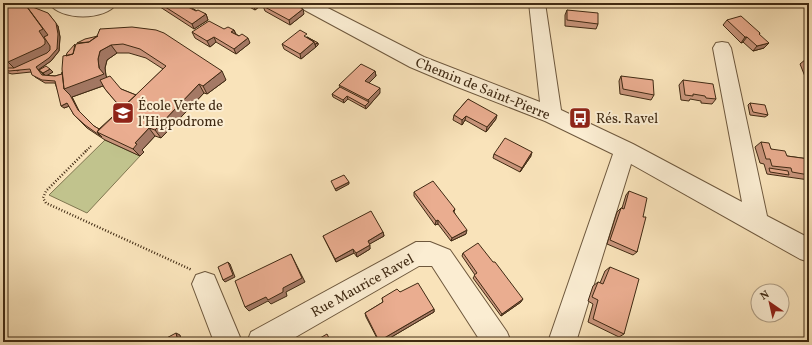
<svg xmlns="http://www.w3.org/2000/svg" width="812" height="345" font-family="Vollkorn,serif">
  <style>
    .green { fill: #c1c38d; stroke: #807650 }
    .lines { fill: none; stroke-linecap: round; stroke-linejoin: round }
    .minor-casing { stroke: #6e583d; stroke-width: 2 }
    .path-far1 { stroke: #402a13; stroke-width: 2; stroke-dasharray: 1 1.5; stroke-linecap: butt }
    .path { stroke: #402a13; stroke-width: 2.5; stroke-dasharray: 1 2; stroke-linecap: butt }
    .minor { fill: #fbedd2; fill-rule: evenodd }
    .wall { fill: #c9957c; stroke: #402a13; fill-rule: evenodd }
    .shaded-wall { fill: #a47965; stroke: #402a13 }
    .building { fill: #eaad90; stroke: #402a13 }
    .labels { text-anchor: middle; stroke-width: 4; stroke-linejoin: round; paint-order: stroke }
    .street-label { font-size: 14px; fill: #402a13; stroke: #fbedd2 }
    .poi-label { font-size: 14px; fill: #402a13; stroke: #fbedd2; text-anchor: start }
  </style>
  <rect width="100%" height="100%" fill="#f9e3ba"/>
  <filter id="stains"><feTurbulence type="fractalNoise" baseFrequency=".005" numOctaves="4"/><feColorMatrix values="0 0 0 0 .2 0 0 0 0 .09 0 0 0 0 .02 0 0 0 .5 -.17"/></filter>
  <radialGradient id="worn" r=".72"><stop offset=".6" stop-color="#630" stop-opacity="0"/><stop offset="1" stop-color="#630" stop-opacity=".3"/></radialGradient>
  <path class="green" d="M105 140 140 156 87 213 49 195Z"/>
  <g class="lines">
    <g class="minor-casing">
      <path id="minor" d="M49 3H69L83 6 95 3H117C106 21 60 21 49 3Z
        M297 3H318L424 57 540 102 529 3H545L561 110 633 144 742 202 713 48 716 43 722 42 728 43 731 48 767 216 809 238V262L800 259 631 164 576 342H548L613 154 545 121 455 86 410 67 299 7Z
        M416 242H430L450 250 507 332 511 342H481L432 266H419L287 342H247L251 332Z
        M205 272 214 275 242 342H214L192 284 196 275Z"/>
    </g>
    <path class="path-far1" d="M85 152 91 146"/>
    <path class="path" d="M86 151 46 191 43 198 46 203 192 270"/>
    <use href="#minor" class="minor"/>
  </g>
  <path class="wall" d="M154 3H187L192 8 197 11 206 14 208 20 194 29Z
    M242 3H264L255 10Z
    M25 4 58 26 60 37 59 51 51 61 38 70 42 75H44L39 70 50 69 53 72 47 75 55 76 62 74 66 56 98 36 100 29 226 80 207 94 204 93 161 138 155 136 142 150 144 152 140 156 105 140 87 128 74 115 69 106 64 108 55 83H45L35 77 31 72 12 74 5 72 3 70V5ZM117 53H129L146 58 163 69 136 95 121 89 106 76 105 68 107 60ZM103 86 109 94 122 108 99 129 94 126 80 113 72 97Z
    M263 6 304 14 290 25 265 11Z
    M567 10 598 24 596 29 565 26V15Z
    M727 20 760 33 759 35 764 48 753 51 743 42 741 43 723 25Z
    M234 30 236 34 250 43 236 54 216 42 210 47 195 38 192 32Z
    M307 37 318 43V45L301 59 284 49 282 44Z
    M806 59 809 60V84H808L800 64Z
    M375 71 376 76 369 83 380 93 366 109 348 99 344 103 333 97 332 94 340 87 339 85Z
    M621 76 654 95 651 100 620 94 619 81Z
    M683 80 716 99 712 104 701 103V101L690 99 689 101 681 100 679 85Z
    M468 99 496 119 486 132 465 120 462 125 453 120 454 115Z
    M750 103 768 115 765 117 750 115 748 105Z
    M761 142 771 149 787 156 809 159V180L767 174 764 164 760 163 755 147Z
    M494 154 531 156 520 172 493 158Z
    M629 191 643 217 637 252 633 255 607 244 617 212 621 208H622L626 195Z
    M414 192 455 209 454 212 466 234 451 241 438 224 435 225 414 196Z
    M383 232 384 236 369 244 370 249 357 257 354 253 336 262 323 236Z
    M463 253 521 302 501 316 473 278 475 275 462 256Z
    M610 267 624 334 619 337 588 322 593 304 588 301 593 286 598 282 600 283 605 271Z
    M400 292 434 309V312L383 342H379L366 317 365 313 383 302 382 298Z"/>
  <path class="shaded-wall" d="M24 3 28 7 51 38 53 49 52 52 17 71 8 62 39 31Z
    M254 3H264L255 10 253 4Z
    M303 9 304 14 290 25 289 20Z
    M48 13 58 26 60 37 59 51 51 61 38 70 36 67 57 49Z
    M206 14 208 20 194 29 192 24Z
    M234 30 236 35 231 32Z
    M214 37 216 42 210 47 207 41Z
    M745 37H747L743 42 741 43Z
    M248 38 250 43 236 54 234 49Z
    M314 42 316 47 301 59 300 54Z
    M318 43V45L316 47 315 44Z
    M769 43 764 48 753 51 757 46Z
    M111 45 117 53 107 60 105 68 106 76 111 83 72 97 80 113 64 89 96 51 99 68 98 59 100 51Z
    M50 69 53 72 46 76 43 73Z
    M222 71 226 80 207 94 203 86Z
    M375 71 376 76 366 86 365 81Z
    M199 84 204 93 161 138 155 130Z
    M380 88V93L366 109 365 106 369 102 368 100Z
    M347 96 348 99 344 103 343 100Z
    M67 103 70 106 64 108 61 106Z
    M497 115 496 119 486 132 487 127Z
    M466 116 465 120 462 125V120Z
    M149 128 155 136 142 150 144 152 140 156 133 149 135 143Z
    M532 152 531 156 520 172 522 168Z
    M349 182V184L336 191 335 189Z
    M438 220V224L435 225 436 221Z
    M467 230 466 234 451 241 452 238Z
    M383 232 384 236 368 245V241Z
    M370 245V249L357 257 356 253Z
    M353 249 354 253 336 262 335 259Z
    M291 254 305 282 286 292 287 296 271 304 268 301 249 311 245 307 283 288Z
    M228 262 230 264 235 277 225 282 223 280Z
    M523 299 521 302 501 316 502 314Z
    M434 309V312L383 342H380L379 341Z
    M176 333 180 335 182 342H178Z"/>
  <path class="building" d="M7 3H24L43 29 39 31 45 40V44L41 47 8 62H3V5Z
    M159 3H187L190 5 188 7 196 11 198 10 206 14 192 24Z
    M267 3H292L303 9 289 20 263 6Z
    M25 4 48 13 56 23 58 34 57 49 49 58 36 67 42 75 55 76 62 74V72L64 89 70 95 78 110 94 126 99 129 97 132 102 137 85 125 74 115 67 103 61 106 55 81 42 80 32 75 30 69 9 71 3 69V64L8 68H14L47 53 50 50V46L44 37 48 35Z
    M567 10 598 13V24L567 20Z
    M741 16 760 33 759 34 769 43 757 46 747 37H745L727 20Z
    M209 21 224 29 228 27 234 30 231 32 239 36 242 34 248 38 234 49 214 37 207 41 192 32Z
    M132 27 156 30 164 33 222 71 203 86 199 84 155 130 149 128 135 143 137 144 133 149 97 132 166 66 140 49 123 44 111 45 100 51 98 59 99 68 104 74 64 89 62 69 63 56 73 54 76 44 89 42 97 36 100 29Z
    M300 30 307 34 304 36 314 42 300 54 282 44Z
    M98 36 89 42 77 43 85 39Z
    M307 37 318 43 315 44 314 42Z
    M75 44 73 54 66 56 67 53Z
    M806 59 809 60V67Z
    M361 64 375 71 365 81 380 88 368 100 339 85Z
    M46 66 50 69 43 73 39 70Z
    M110 76 121 89 136 95 123 107 116 102 105 89 100 80Z
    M621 76 653 80 654 95 623 89Z
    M683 80 713 84 716 99 706 98 705 96 693 94V96L685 95Z
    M340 87 369 102 365 106 347 96 343 100 332 94Z
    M468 99 497 115 487 127 466 116 462 120 454 115Z
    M750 103 765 105 768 115 753 112Z
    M505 138 532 152 522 168 494 154Z
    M761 142 769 143 771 149 785 151 787 156 809 159V175L792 172 791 168 772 166 770 159H766Z
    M769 168 788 171 789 175 770 172Z
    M344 175 349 182 335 189 331 181Z
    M433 181 455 209 453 211 467 230 452 238 438 220 436 221 414 192Z
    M629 191 647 198 643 217H646L637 252 610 240 621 208 624 209Z
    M371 211 383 232 368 241 370 245 356 253 353 249 335 259 323 236Z
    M478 243 493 262H495L523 299 502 314 474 275 477 273 463 253Z
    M291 254 302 278 283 288V292L268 300 266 297 245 307 235 281Z
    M228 262 233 275 223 280 218 267Z
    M610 267 639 279 624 334 593 319 598 300 592 297 598 282 603 284Z
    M418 283 434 309 379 341 365 313 383 302 382 298 397 289 400 292Z
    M176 333 178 342H159Z
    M327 334 331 342H313Z"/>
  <defs>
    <g id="school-square" transform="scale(1.15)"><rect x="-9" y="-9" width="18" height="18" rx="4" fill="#8f2418" stroke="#fbedd2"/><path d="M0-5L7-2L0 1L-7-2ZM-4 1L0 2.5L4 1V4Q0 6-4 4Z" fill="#fff"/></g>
    <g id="bus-square" transform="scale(1.15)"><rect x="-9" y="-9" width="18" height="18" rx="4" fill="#8f2418" stroke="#fbedd2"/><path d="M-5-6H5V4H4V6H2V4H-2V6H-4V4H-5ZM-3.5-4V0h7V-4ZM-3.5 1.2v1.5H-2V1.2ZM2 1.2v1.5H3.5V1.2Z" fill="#fff"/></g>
  </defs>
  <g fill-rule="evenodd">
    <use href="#school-square" x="123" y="113"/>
    <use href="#bus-square" x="580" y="118"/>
  </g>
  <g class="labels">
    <g class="street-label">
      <text transform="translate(483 88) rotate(22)" y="5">Chemin de Saint-Pierre</text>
      <text transform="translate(362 285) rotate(-29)" y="5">Rue Maurice Ravel</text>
    </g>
    <g class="poi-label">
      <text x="138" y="110">École Verte de<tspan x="138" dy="16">l'Hippodrome</tspan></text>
      <text x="596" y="123">Rés. Ravel</text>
    </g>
  </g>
  <rect width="812" height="345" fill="none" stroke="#f9e3ba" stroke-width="16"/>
  <rect x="4" y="4" width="804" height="337" fill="none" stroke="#402a13" stroke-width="2"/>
  <rect x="8" y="8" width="796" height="329" fill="none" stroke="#402a13"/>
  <g transform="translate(770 303) rotate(326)"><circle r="19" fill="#fbedd2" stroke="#b09f86"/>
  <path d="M0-3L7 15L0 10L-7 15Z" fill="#8f2418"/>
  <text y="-6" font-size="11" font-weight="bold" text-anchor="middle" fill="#402a13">N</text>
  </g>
  <rect width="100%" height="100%" filter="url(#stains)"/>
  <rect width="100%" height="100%" fill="url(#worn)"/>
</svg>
